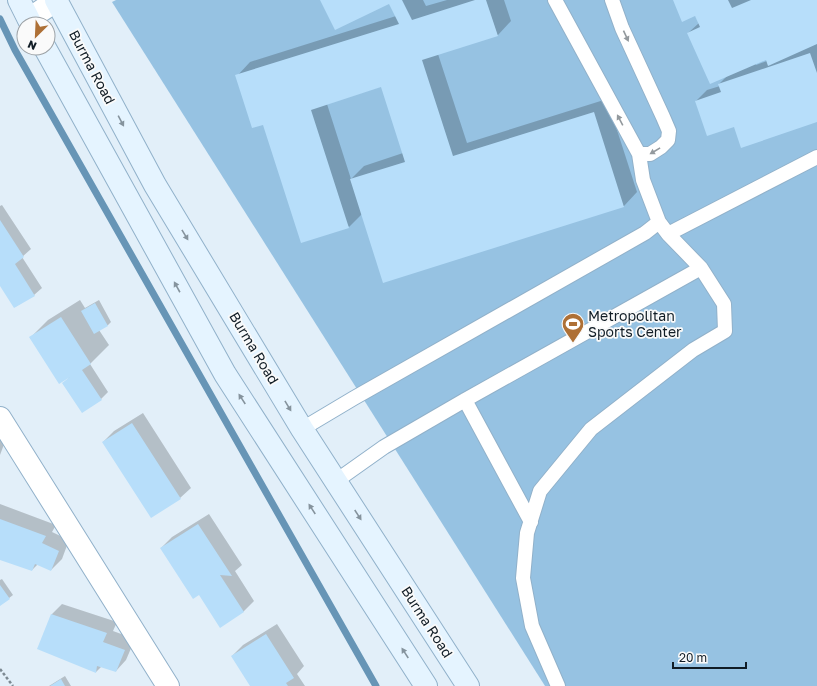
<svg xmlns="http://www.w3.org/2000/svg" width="817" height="686" font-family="'Golos Text',sans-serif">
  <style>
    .pitch { fill: #96c2e2 }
    .shadow { fill: #0003; fill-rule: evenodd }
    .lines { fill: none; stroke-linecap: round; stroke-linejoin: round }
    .stream { stroke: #6795b6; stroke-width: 7 }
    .building { fill: #b7defa }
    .service-casing { stroke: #91b1ca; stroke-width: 16 }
    .minor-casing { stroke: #91b1ca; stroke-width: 24 }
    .tertiary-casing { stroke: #91b1ca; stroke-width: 24 }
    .secondary-casing { stroke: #91b1ca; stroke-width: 24 }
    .path { stroke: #7c8992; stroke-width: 2.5; stroke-dasharray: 3 2; stroke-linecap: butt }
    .service { stroke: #fff; stroke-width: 14 }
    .minor { stroke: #fff; stroke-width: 22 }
    .tertiary { stroke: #fff; stroke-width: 22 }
    .secondary { stroke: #e5f4ff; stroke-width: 22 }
    .oneway { fill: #93999d }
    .oneway2 { fill: #85939d }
    .labels { text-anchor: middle; stroke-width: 3.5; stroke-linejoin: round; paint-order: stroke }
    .street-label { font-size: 14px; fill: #101c25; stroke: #fafafa }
    .poi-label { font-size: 14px; fill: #101c25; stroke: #fafafa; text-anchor: start }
  </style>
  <rect width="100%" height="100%" fill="#e2eff9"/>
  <path class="pitch" d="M116 0H817V686H545L112 2Z"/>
  <path class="shadow" d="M321 0H423L426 6 447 0H504L511 21 498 35 438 54 467 143 607 99 637 192 624 206 362 214 349 227 263 124 237 76 250 62 396 16 389 2ZM382 86 403 153 364 166 351 179 327 104Z
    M674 0H817V121L734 126 696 101 707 90 720 86 719 84 728 75 688 33 699 23 695 15ZM766 58 767 61 756 65 755 63Z
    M2 205 31 249 22 257 42 288 34 295 15 307 0 284V206Z
    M80 300 85 308 99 300 111 322 108 325 99 330 109 345 90 364 108 392 101 399 64 383 69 378 30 338 48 320Z
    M143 413 191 488 180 498 103 442 114 431Z
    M0 436 6 439 0 455Z
    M0 504 56 525 52 532 69 540 62 559 51 570 38 564 32 570 0 559Z
    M209 514 242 565 235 571 254 601 243 612 199 594 161 548 172 537Z
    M2 579 13 595 0 605V580Z
    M62 604 117 622 113 631 135 639 126 660 116 671 102 666 96 672 51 615Z
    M277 624 304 666 297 674 305 686H251L232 656 243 645Z
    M65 676 71 686H49Z"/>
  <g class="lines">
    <path class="stream" d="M0 19 15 50 376 686"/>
  </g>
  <path class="building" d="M320 0H402L412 20 475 0H486L498 36 422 60 453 156 594 112 624 207 383 283 350 179 405 162 381 87 311 110 349 228 301 243 263 125 252 128 235 75 399 24 389 4 335 30Z
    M673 0H728L732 8 751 0H817V44L768 66 766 60 710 84 687 33 700 27 695 16 682 22Z
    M810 53 817 73V122L741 148 734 127 707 136 695 101 721 92 718 84Z
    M0 220 24 257 15 264 35 296 14 308 0 286Z
    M95 303 108 326 94 334 81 311Z
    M61 317 91 364 82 370 102 400 82 413 62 383 70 377 59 384 29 337Z
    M132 423 181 499 151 518 102 442Z
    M0 519 46 536 42 543 59 551 51 571 35 564 32 571 0 560Z
    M198 524 232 576 220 575 244 612 220 628 199 595 193 599 160 548Z
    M0 585 10 599 0 606Z
    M51 614 107 633 103 642 125 650 116 672 97 666 96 673 37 649Z
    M266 634 294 678 286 683 288 686H250L231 656Z
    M61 679 65 686H50Z"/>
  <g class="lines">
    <g class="service-casing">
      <path id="service" d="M612 0 622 28 663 117 669 131 668 140 661 147 650 154H639
        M668 234 817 157
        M465 400 531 522
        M302 429 354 398 645 233 659 222 643 180 639 154 555 0
        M336 481 384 447 465 400 701 268
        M558 686 532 626 523 578 527 533 540 491 591 429 693 350 725 331 724 304 701 268 668 234 659 222"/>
    </g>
    <g class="minor-casing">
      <path id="minor" d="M0 418 168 686"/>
    </g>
    <g class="tertiary-casing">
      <path id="tertiary" d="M29 19 57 0"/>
    </g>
    <g class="secondary-casing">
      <path id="secondary" d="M19 0 31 24
        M56 0 155 185 302 429 468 686
        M45 48 225 374 426 686"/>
    </g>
    <path class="path" d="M0 669 13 686"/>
    <use href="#service" class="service"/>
    <use href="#minor" class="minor"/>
    <use href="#tertiary" class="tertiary"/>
    <use href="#secondary" class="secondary"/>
  </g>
  <defs><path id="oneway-solid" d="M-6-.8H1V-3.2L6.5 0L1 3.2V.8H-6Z"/></defs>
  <g class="oneway">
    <use href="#oneway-solid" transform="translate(626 36) rotate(65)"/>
    <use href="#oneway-solid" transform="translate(620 120) rotate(-118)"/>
    <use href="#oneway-solid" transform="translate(655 151) rotate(149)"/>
  </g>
  <g class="oneway2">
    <use href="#oneway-solid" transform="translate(121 121) rotate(62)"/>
    <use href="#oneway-solid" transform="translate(185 235) rotate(59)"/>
    <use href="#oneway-solid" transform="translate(177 287) rotate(-119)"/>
    <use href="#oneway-solid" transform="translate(242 399) rotate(-123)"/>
    <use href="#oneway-solid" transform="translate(288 406) rotate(59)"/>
    <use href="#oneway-solid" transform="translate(312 509) rotate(-123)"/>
    <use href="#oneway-solid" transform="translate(358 515) rotate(57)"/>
    <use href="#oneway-solid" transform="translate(405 653) rotate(-123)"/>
  </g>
  <defs>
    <g id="stadium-pin" transform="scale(1.15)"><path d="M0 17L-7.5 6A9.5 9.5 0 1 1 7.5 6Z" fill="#ae7036" stroke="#fafafa"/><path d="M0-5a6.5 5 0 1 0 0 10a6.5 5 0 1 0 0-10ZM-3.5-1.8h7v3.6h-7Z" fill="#fff"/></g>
  </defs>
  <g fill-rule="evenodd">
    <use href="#stadium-pin" x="573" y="324"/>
  </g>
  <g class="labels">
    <g class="street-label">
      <text transform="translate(92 67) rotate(62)" y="5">Burma Road</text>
      <text transform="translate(254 348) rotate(59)" y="5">Burma Road</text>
      <text transform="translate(427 622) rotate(57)" y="5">Burma Road</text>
    </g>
    <g class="poi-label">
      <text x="588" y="321">Metropolitan<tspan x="588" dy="16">Sports Center</tspan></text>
    </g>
  </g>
  <g transform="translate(36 36) rotate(204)"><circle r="19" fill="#fafafa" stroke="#9ca1a5"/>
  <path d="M0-3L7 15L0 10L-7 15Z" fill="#ae7036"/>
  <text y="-6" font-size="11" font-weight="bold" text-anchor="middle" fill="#101c25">N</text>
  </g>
  <path d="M673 662v6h73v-6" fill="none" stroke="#101c25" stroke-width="2"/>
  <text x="679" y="662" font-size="12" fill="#101c25" stroke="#fafafa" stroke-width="3" paint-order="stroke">20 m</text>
</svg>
